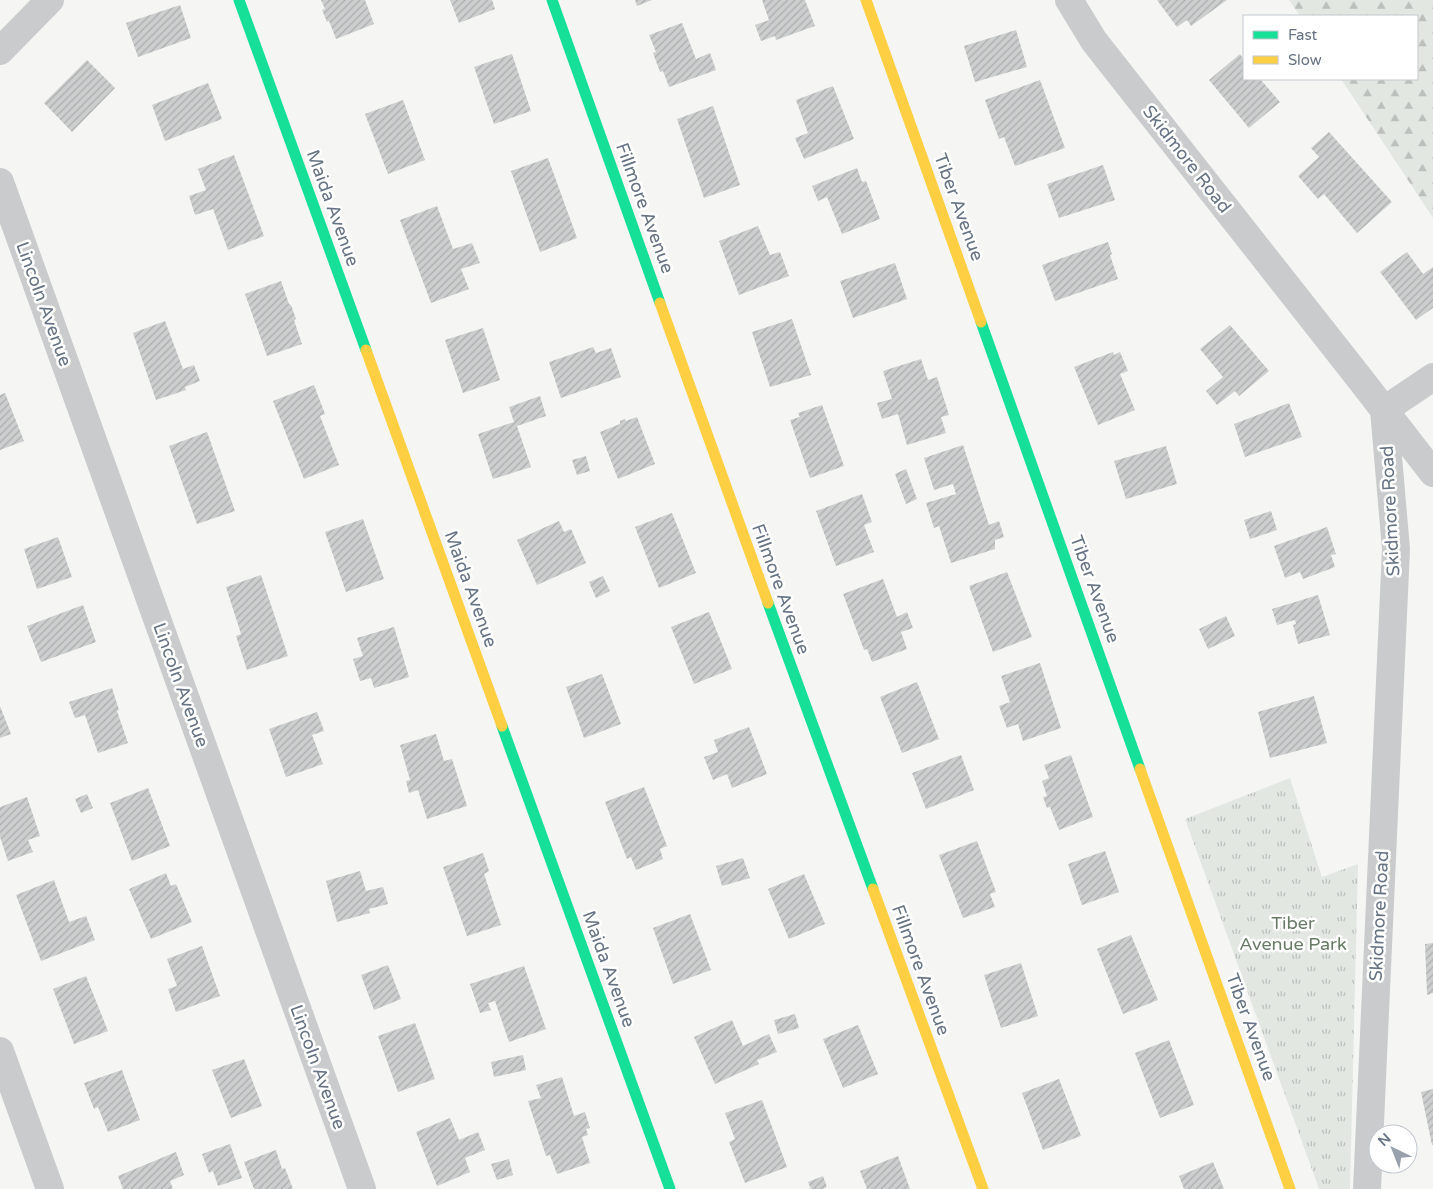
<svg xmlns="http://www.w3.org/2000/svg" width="1433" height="1189" font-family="'Varela Round',sans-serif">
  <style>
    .forest { fill: url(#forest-firs) }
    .park { fill: url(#park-tufts) }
    .building { fill: url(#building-hatch) }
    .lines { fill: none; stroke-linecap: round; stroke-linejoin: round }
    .street { stroke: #cacbcc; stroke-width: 28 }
    .fast { stroke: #16e098; stroke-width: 11 }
    .slow { stroke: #ffcf43; stroke-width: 11 }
    .labels { text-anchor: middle; stroke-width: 5; stroke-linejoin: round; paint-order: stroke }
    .street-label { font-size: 18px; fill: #667384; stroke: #fff }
    .park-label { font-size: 18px; fill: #677b65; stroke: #fff }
  </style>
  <defs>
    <pattern id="forest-firs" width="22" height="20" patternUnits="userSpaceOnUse" patternTransform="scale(1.25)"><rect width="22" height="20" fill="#e3e7e2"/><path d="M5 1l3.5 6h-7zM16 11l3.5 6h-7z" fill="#bcc0bd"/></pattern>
    <pattern id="park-tufts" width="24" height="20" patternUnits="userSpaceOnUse" patternTransform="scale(1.25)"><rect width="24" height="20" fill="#e3e7e2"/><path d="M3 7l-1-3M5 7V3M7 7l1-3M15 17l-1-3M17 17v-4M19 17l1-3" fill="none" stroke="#bcc0bd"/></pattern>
    <pattern id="building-hatch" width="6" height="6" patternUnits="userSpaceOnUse" patternTransform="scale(1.25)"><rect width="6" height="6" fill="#cdcfcf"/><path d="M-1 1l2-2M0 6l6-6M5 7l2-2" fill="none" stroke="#aaacae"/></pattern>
  </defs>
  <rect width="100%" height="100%" fill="#f5f6f4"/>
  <path class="forest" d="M1289 0H1433V218L1341 79H1417V16H1300Z"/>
  <path class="park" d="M1290 778 1322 877 1358 864 1350 1189H1319L1185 819Z"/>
  <path class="building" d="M321 0H365L374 24 336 39 329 21 327 22 322 10 325 9Z
    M450 0H492L495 9 459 23Z
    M635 0H652L637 6Z
    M762 0H805L815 26 776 40 775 36 761 41 755 25 769 20Z
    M1157 0H1227L1191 26 1187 20 1177 27Z
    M180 5 191 38 138 57 126 23Z
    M682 23 696 59 710 53 716 70 669 87 663 71 660 72 653 53 656 52 649 35Z
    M1016 30 1027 67 975 82 964 46Z
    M512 54 531 111 494 124 474 67Z
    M1240 54 1244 60V79H1260L1280 102 1249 128 1209 80Z
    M87 60 115 88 72 132 44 103Z
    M1040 80 1065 148 1015 166 1004 137 999 139 985 100Z
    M208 83 222 119 165 141 152 105Z
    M833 86 854 139 804 159 795 138 808 133 796 100Z
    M403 100 425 160 388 174 365 114Z
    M713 106 740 185 704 198 677 119Z
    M1329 132 1392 202 1357 233 1324 194 1318 199 1298 176 1319 157 1311 148Z
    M234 155 264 236 228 250 213 209 195 215 189 196 206 190 198 169Z
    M548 158 577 238 540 252 511 171Z
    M1103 165 1115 200 1059 218 1047 184Z
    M857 168 862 182 866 181 880 219 842 234 827 197 818 201 812 186Z
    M437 206 453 249 472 243 480 263 461 269 469 289 431 303 400 220Z
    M758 226 770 255 780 252 789 276 739 295 719 241Z
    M1108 242 1112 254 1110 255 1118 279 1055 301 1042 265Z
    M1407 252 1423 274 1433 267V308L1416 320 1380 272Z
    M895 263 907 299 853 318 840 281Z
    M281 281 289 304 291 305 296 319 294 320 302 344 267 356 245 294Z
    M792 319 811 375 770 387 752 332Z
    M165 321 183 369 194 365 200 381 185 387 186 390 156 400 133 333Z
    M1230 325 1269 371 1239 396 1235 391 1217 405 1206 391 1223 377 1200 349Z
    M483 328 500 380 463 393 445 340Z
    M593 347 596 353 611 348 621 377 561 398 549 362Z
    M1113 352 1114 355 1120 352 1128 371 1120 374 1135 410 1098 425 1074 367Z
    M921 359 928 380 937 377 949 415 941 417 946 433 907 445 898 414 882 419 877 403 892 399 883 371Z
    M314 385 325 414 320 416 339 465 304 479 273 401Z
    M5 393 24 441 0 450V395Z
    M540 396 546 416 517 426 531 467 493 479 478 434 514 422 509 407Z
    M1289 403 1302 437 1245 457 1234 424Z
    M822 405 844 466 810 478 790 420 800 417 798 413Z
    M637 417 655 464 618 479 600 432 620 424V421L625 419 626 421Z
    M207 432 235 511 197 524 169 446Z
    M963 445 989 525 999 521 1004 537 995 540V549L951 563 939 526 934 528 926 503 956 494 953 484 934 490 924 458Z
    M1166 446 1177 484 1126 499 1114 461Z
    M586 456 590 471 577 475 572 460Z
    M906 469 917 499 906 504 895 474Z
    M862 494 872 522 864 525 874 552 836 566 816 511Z
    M1271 511 1277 530 1250 539 1244 520Z
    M672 513 696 573 659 588 635 527Z
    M363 519 384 579 346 592 325 532Z
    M559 521 564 532 571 529 586 563 537 585 517 540Z
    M1327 527 1336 554 1331 555 1335 567 1303 579 1300 572 1285 578 1274 546Z
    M58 537 72 577 37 589 24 549Z
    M1007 572 1032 637 993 652 969 586Z
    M261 575 288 656 247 670 236 636 241 634 226 587Z
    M603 576 610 591 596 598 589 582Z
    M883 579 897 617 907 612 913 628 901 632 907 649 872 662 867 649 864 650 843 594Z
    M1318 595 1330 635 1298 644 1293 625 1296 624 1295 620 1277 625 1272 609Z
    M83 605 96 642 41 662 27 626Z
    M709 612 732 669 694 684 671 627Z
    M1226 616 1235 636 1208 649 1199 629Z
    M394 627 409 677 374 688 371 678 360 681 353 659 363 656 357 638Z
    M1040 663 1061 728 1023 741 1018 724 1007 728 999 706 1010 702 1001 676Z
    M602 674 621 724 584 738 566 687Z
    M917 682 939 739 902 753 880 697Z
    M112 688 119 710 117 711 128 743 98 753 85 715 75 718 69 702Z
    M1314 696 1327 743 1270 758 1258 712Z
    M0 706 11 734 0 738Z
    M317 712 324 731 312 735 323 764 286 777 269 729Z
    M749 727 767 774 732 788 727 774 713 780 704 757 718 752 714 740Z
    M436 734 444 761 452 759 467 806 427 819 418 790 409 793 406 781 410 780 400 745Z
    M961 755 974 790 926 809 912 773Z
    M1071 755 1093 817 1059 830 1050 807 1047 808 1043 797 1047 796 1042 781 1049 778 1044 765Z
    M644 787 667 846 660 849 663 859 636 870 631 857 627 859 605 802Z
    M148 788 170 846 132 861 110 803Z
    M87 794 93 808 81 813 75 799Z
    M27 797 40 836 28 840 33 852 8 861 0 837V807Z
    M977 841 996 892 990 894 995 907 963 918 939 855Z
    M1105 851 1119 892 1082 905 1068 864Z
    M483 853 489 871 484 874 501 925 467 936 443 867Z
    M743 858 750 878 722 886 716 866Z
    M360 871 366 891 383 887 388 904 369 909 370 913 337 922 326 881Z
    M166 873 171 886 176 884 192 922 151 939 129 889Z
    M804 874 825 924 789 939 768 889Z
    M54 880 69 922 86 916 95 940 41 961 16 895Z
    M690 914 711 970 673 984 653 928Z
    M1131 935 1158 1000 1123 1014 1097 949Z
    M1433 943V993L1427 995 1425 944Z
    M202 946 220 996 176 1012 168 989 177 986 167 959Z
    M1021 963 1038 1016 1001 1028 984 975Z
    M388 965 401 999 374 1010 361 975Z
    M524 966 546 1029 509 1042 495 1001 488 1003 491 1010 480 1013 470 984Z
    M86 976 108 1031 74 1044 53 989Z
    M795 1014 799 1028 778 1034 774 1020Z
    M732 1020 743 1046 769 1034 777 1052 757 1060 759 1064 715 1084 694 1037Z
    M415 1023 435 1079 398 1092 378 1036Z
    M858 1025 878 1074 843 1088 823 1039Z
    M1169 1040 1194 1105 1160 1118 1135 1053Z
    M523 1055 526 1070 494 1077 491 1062Z
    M244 1059 262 1106 231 1118 212 1070Z
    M122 1070 140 1120 108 1132 98 1107 94 1109 84 1083Z
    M562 1077 574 1116 585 1112 590 1128 586 1129 588 1135 582 1137 590 1163 557 1174 550 1155 546 1156 528 1101 541 1098 536 1085Z
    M1059 1079 1081 1136 1043 1150 1022 1093Z
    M1433 1089V1145H1432L1421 1092Z
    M762 1100 787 1167 745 1183 729 1142 735 1139 725 1113Z
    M450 1118 459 1140 478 1132 485 1150 465 1158 470 1172 437 1186 416 1132Z
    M230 1144 242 1178 218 1186 213 1171 209 1173 202 1154Z
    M276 1150 282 1169 285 1168 293 1189H254L244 1162Z
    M176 1152 184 1175 170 1181 173 1189H123L118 1176Z
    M898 1156 910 1189H867L860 1171Z
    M509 1159 513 1175 497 1180 491 1164Z
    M1213 1162 1224 1189H1184L1179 1176Z
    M823 1176 827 1187 822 1189H811L808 1182Z"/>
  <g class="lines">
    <path class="street" d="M1069 0 1094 41 1357 375 1433 473
      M0 51 50 0
      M0 182 362 1189
      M1384 410 1433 377
      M0 1051 50 1189
      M1367 1189 1396 549 1384 410"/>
    <path class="fast" d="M239 0 366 350
      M552 0 660 303
      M981 322 1140 769
      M768 603 873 889
      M502 726 670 1189"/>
    <path class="slow" d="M866 0 981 322
      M660 303 768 603
      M366 350 502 726
      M1140 769 1290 1189
      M873 889 983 1189"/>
  </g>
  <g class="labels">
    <g class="street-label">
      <text transform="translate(1187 159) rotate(52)" y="6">Skidmore Road</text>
      <text transform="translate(959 207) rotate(70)" y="6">Tiber Avenue</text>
      <text transform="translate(333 208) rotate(70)" y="6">Maida Avenue</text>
      <text transform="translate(645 208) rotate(70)" y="6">Fillmore Avenue</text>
      <text transform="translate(44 304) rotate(70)" y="6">Lincoln Avenue</text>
      <text transform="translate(1390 511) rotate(-93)" y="6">Skidmore Road</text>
      <text transform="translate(471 589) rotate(70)" y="6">Maida Avenue</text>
      <text transform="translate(781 589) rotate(70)" y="6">Fillmore Avenue</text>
      <text transform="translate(1095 589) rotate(70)" y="6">Tiber Avenue</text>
      <text transform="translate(181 685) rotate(70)" y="6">Lincoln Avenue</text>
      <text transform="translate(1379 916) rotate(-87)" y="6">Skidmore Road</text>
      <text transform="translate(609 969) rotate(70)" y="6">Maida Avenue</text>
      <text transform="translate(921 970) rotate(70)" y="6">Fillmore Avenue</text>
      <text transform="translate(1251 1027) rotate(70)" y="6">Tiber Avenue</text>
      <text transform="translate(318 1067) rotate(70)" y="6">Lincoln Avenue</text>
    </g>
    <g class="park-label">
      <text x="1293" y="929">Tiber<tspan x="1293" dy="21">Avenue Park</tspan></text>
    </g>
  </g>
  <rect x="1243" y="15" width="175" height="65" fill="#ffffff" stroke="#c2c7ce"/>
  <rect x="1253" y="31" width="25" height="8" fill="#16e098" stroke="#c2c7ce"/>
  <text x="1288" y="40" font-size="15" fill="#667384">Fast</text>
  <rect x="1253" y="56" width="25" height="8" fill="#ffcf43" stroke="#c2c7ce"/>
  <text x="1288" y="65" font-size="15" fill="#667384">Slow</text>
  <g transform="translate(1393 1149) rotate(317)"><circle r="24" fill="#ffffff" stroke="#c2c7ce"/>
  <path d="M0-4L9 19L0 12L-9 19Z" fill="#98a1ab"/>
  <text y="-8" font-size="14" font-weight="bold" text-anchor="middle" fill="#667384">N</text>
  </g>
</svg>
